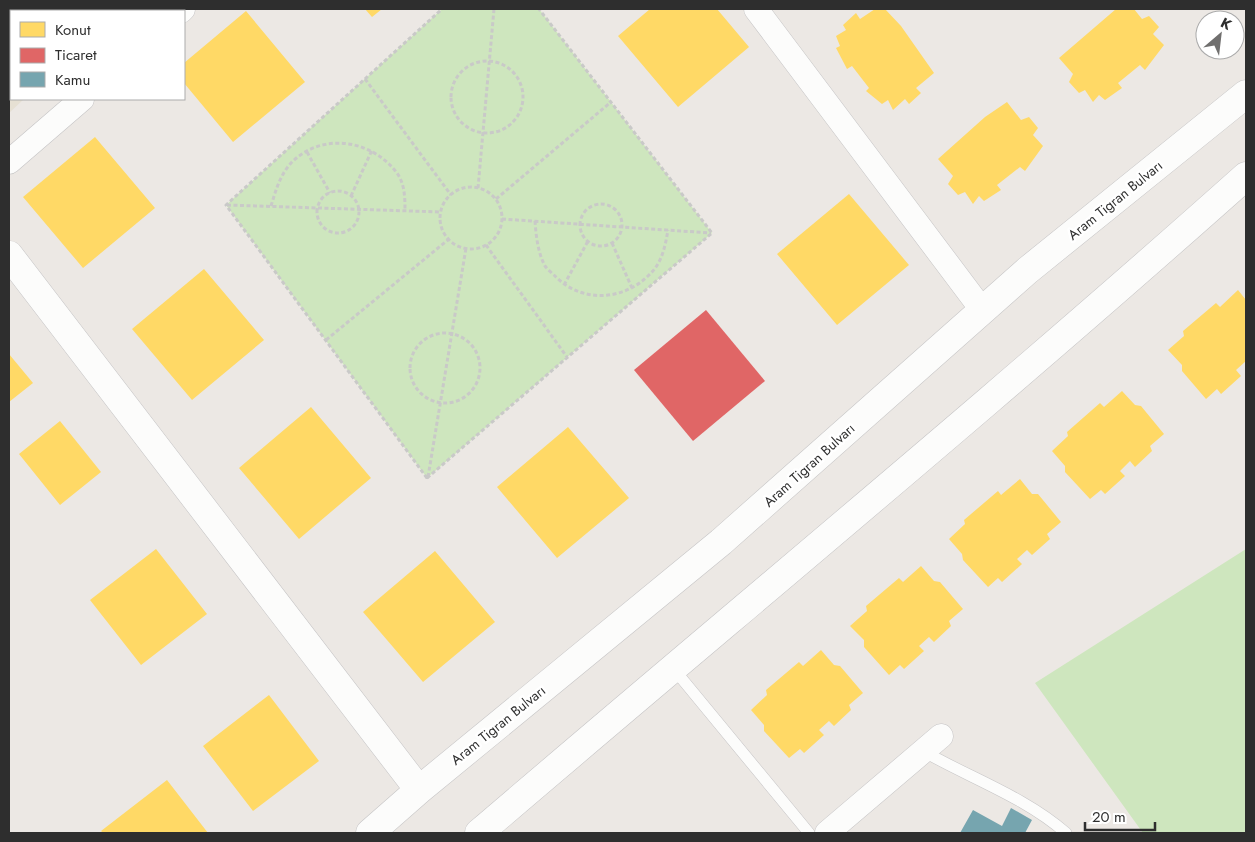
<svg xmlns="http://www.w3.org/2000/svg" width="1255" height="842" font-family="Jost,sans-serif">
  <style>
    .education { fill: #e6e0d3 }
    .green { fill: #cee6be }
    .homes { fill: #ffd966 }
    .shops { fill: #e06666 }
    .public { fill: #76a5af }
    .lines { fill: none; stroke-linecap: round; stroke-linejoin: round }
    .lane-casing { stroke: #c5c4c5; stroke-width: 12 }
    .street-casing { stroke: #c5c4c5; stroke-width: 25 }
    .secondary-casing { stroke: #c5c4c5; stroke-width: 29 }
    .path { stroke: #c9c9c8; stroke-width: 3; stroke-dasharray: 4 2.5; stroke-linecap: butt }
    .lane { stroke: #fcfcfb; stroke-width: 11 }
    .street { stroke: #fcfcfb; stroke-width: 24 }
    .secondary { stroke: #fcfcfb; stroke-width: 28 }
    .labels { text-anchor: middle; stroke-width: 5; stroke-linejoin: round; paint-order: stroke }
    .street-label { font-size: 14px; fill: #2e2e2e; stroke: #fff }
  </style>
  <rect width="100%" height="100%" fill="#ece8e4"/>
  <path class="education" d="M9 9H123L120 11H11V99H24L9 113Z"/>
  <path class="green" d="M442 9H539L712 233 427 478 226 205Z
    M1246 549V833H1143L1035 683Z"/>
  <path class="homes" d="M365 9H382L372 17Z
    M650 9H717L749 47 678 107 618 36Z
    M875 9H885L901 26 934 73 916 88 921 93 909 104 905 99 893 110 888 100 882 104 866 91 869 88 852 66 847 69 836 48 840 46 836 36 846 30 843 25 856 13 860 19Z
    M1116 9H1134L1142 19 1149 16 1159 27 1153 34 1164 45 1145 70 1140 65 1118 83 1122 88 1105 100 1099 95 1093 102 1085 90 1079 93 1069 82 1073 74 1059 58Z
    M246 11 305 82 233 142 184 83V63Z
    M1007 102 1021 120 1029 117 1038 128 1033 135 1043 146 1025 171 1020 167 997 185 1001 190 984 201 979 196 973 204 965 192 958 195 948 184 953 176 938 159 985 117Z
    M95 137 155 208 83 268 23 197Z
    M849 194 909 265 837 325 777 254Z
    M204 269 264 340 192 400 132 329Z
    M1238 290 1246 300V361L1236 370 1241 376 1221 394 1217 389 1206 399 1182 371V365L1168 350 1184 336 1183 331 1216 303 1220 307Z
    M9 354 33 383 9 402Z
    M1122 391 1135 405 1141 406 1164 434 1150 446 1152 451 1135 467 1130 461 1120 471 1125 476 1105 494 1101 490 1090 499 1065 472V466L1052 451 1068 436 1067 432 1100 403 1104 407Z
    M311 407 371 478 299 539 239 468Z
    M60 421 101 472 60 505 19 454Z
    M568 427 629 498 557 558 497 487Z
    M1020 479 1032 494H1038L1061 522 1047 534 1050 539 1032 555 1027 550 1017 559 1022 564 1002 582 998 578 988 587 963 560 962 554 949 539 965 524 964 520 998 491 1001 495Z
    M156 549 207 614 141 665 90 600Z
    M435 551 495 622 423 682 363 612Z
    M921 566 934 581 940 582 963 609 949 621 951 626 934 642 929 637 919 646 924 651 904 669 900 665 889 675 864 647V640L850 626 867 611 866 606 899 578 903 582Z
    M821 650 834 665 840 666 863 693 849 705 851 710 834 726 829 721 819 730 824 735 804 753 800 749 789 758 764 731V725L751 710 767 695 766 690 799 662 803 666Z
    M269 695 319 761 253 811 203 746Z
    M167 780 208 833H103L101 831Z"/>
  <path class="shops" d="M706 310 765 381 693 441 634 370Z"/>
  <path class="public" d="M1011 808 1032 820 1025 833H960L973 810 1002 826Z"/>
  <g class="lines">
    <g class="lane-casing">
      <path id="lane" d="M673 668 809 833
        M923 751C970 778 1025 797 1066 833"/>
    </g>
    <g class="street-casing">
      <path id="street" d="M756 9 983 311
        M181 11 183 9
        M9 162 82 99
        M827 833 941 736"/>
    </g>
    <g class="secondary-casing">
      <path id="secondary" d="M9 255 419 790
        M370 833 419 790 721 542 1028 270 1246 94
        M479 833C735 614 995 400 1246 176"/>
    </g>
    <path class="path" d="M451 97a36 36 0 1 1 72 0a36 36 0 1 1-72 0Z
      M365 79 451 195
      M307 152 330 193
      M440 218a31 31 0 1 1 62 0a31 31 0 1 1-62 0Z
      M478 188 494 9
      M317 212a21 21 0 1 1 42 0a21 21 0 1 1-42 0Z
      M351 196 372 150
      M496 199 611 102
      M580 225a21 21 0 1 1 42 0a21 21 0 1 1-42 0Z
      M227 205 441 212
      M271 206C276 190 280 174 293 161 324 132 372 140 397 173 405 184 405 199 405 211
      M502 219 711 233
      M535 221C536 236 538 253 545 266 548 270 553 274 556 277 582 303 623 301 649 275 662 263 665 247 668 230
      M612 243 632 288
      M486 245 567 357
      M564 285 588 241
      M410 368a35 35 0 1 1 70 0a35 35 0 1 1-70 0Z
      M326 340 449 239
      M428 477 466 248
      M427 478 712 233 539 9
      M427 478 226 205 442 9"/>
    <use href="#lane" class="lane"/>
    <use href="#street" class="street"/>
    <use href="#secondary" class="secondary"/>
  </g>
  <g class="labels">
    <g class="street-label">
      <text transform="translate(1115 200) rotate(-39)" y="5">Aram Tigran Bulvarı</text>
      <text transform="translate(809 465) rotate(-42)" y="5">Aram Tigran Bulvarı</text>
      <text transform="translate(498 725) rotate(-39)" y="5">Aram Tigran Bulvarı</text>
    </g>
  </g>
  <rect width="1255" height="842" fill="none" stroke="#2e2e2e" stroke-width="20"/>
  <rect x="10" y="10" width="175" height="90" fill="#ffffff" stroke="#ababab"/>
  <rect x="20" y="22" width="25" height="15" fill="#ffd966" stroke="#ababab"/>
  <text x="55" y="35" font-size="15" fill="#2e2e2e">Konut</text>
  <rect x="20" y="48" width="25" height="15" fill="#e06666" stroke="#ababab"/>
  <text x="55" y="60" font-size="15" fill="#2e2e2e">Ticaret</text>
  <rect x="20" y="72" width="25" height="15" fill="#76a5af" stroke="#ababab"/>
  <text x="55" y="85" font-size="15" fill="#2e2e2e">Kamu</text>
  <g transform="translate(1220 35) rotate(28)"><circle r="24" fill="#ffffff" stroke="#ababab"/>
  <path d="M0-4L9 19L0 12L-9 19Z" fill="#706f6e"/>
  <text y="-8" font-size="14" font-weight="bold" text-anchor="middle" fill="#2e2e2e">K</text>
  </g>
  <path d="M1085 822v8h70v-8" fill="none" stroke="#2e2e2e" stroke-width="2.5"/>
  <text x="1092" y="822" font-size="15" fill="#2e2e2e" stroke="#ffffff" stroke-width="4" paint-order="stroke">20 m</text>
</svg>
